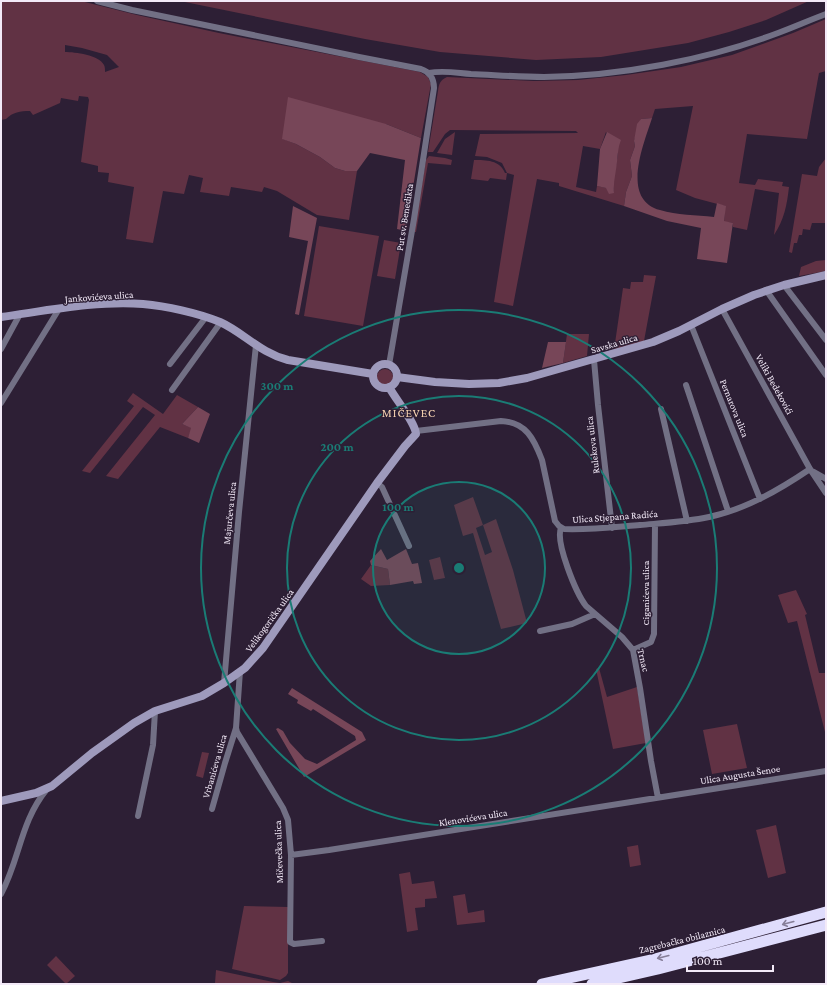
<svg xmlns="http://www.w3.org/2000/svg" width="827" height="985" font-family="'Crimson Pro',serif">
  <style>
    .green { fill: #613244; fill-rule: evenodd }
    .forest { fill: #774658 }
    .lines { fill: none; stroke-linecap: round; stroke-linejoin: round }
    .street { stroke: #727085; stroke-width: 6 }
    .secondary { stroke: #9e9abc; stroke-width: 8 }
    .highway { stroke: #dfdcfc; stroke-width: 11 }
    .oneway { stroke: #867e98 }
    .ring { fill: none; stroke: #1a7c75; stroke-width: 2 }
    .labels { text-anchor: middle; stroke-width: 3; stroke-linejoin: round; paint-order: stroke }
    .street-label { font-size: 10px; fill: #f3eaf8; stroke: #2d1f35 }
    .quarter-label { font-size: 12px; letter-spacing: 1px; fill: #f9d5b3; stroke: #2d1f35 }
    .centre { fill: #1a7c75; stroke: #2d1f35; stroke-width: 2 }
    .ring-label { font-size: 12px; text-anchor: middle; font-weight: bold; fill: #1a7c75; stroke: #2d1f35; stroke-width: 3; stroke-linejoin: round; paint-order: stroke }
  </style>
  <rect width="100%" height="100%" fill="#2d1f35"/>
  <path class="green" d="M1 1H81L137 15 219 33 420 72 428 77 431 84 421 138 386 124 283 139 296 144 320 157 335 168 345 171H357L349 220 317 215 277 191 264 187 262 192 231 187 229 196 200 192 203 178 189 175 184 194 163 191 153 243 126 239 134 187 108 182 109 173 98 172V166L81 162 89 100 88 97 79 96 78 101 61 98 60 103 33 115 30 111C20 111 13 112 6 119L1 120ZM65 45 82 48 107 55 119 67 105 72C105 69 105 67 104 65 99 55 75 52 65 52Z
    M180 1H809L766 20 729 32 688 43 601 57 536 60 440 52 365 39Z
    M826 19V71L819 73 807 139 747 134 739 183 755 185 758 179 783 182 782 186 789 187C787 205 784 220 774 235L779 193 755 189 747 230 733 227V223L724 222 725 206 695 198 676 190 693 106 655 109 652 118 641 119 634 141 635 146 630 160 632 176 626 192 624 206 559 186V183L537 179 513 306 494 302 514 175 507 173 506 180 490 178 488 181 471 179 474 160C486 160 500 160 505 173H507L502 163 487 157 475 156 480 134 578 133 576 131 450 130 445 134 433 152H428L438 91C439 84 440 80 447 77L534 81 578 80 626 75 681 67 732 55 793 33ZM606 132 618 147V154L613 183 614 193 607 188 597 186 596 192 576 187 583 146 600 149Z
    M455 132 452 155 437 153 445 139Z
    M429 156 445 158 452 160 451 165 428 163 416 232H414L426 160Z
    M826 158V223H812L810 230 803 229 802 235H799L797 243H794L792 253 789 252 802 174 817 176 819 167Z
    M319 226 379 236 363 326 304 316Z
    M384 240 401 243 395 279 377 276Z
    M826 260V271L799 276 801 267 816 261Z
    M644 275 656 276 644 341 614 350 623 288 630 289 631 282H643Z
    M567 334H589L587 356 563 363Z
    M377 377a8 8 0 1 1 16 0a8 8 0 1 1-16 0Z
    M133 393 163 414 177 395 198 407 182 424 192 428 188 438 160 427 118 479 106 476 155 415 143 407 90 473 82 471 134 406 127 401Z
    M473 497 483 525 496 519 513 570 527 623 501 629 473 533 463 536 454 505ZM483 525 492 552 485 555 476 528Z
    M440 557 445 578 434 580 429 560Z
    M371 565 388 569 390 585 371 586 361 579Z
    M796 590 807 614 805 615 806 619 819 673H826V736L797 621 788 623 778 595Z
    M599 668 607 697 637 687 646 743 613 749 596 669Z
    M737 724 747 768 712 774 703 730Z
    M202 752 209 753 203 778 196 776Z
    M776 825 786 873 768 878 756 830Z
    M638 845 641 865 630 867 627 847Z
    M410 872 412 884 434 881 437 898 425 899V907L415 908 418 930 407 932 399 874Z
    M465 894 468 913 484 910 485 922 457 925 453 896Z
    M244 906 288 907V973L286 976 280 980 232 969Z
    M56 956 75 976 66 984 47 965Z
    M216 970 273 982 280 983 288 981 294 984H197L215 983Z"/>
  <path class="forest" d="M288 97 386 124 421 138 406 231 397 229 405 160 370 153 357 171H345L335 168 320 157 296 144 282 139Z
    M652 118C644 144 620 199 660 210 677 215 696 215 714 217L717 203 726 206 724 221 733 223 727 263 697 259 701 228 667 221 624 206 626 192 632 176 630 160 635 146 634 141 637 124 641 119Z
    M607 132 621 140C618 147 618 154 617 162 616 173 613 182 614 193L609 194 606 188 597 186 600 149Z
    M293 206 317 218 299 315 295 314 308 241 289 237Z
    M548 342H566L563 363 542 368Z
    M198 407 210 414 199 443 188 438 191 428 182 424Z
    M381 549 387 560 406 549 412 564 418 563 422 583 414 584 413 581 390 585 388 569 371 565 370 561Z
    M292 688 362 732 366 740 304 777 276 729 278 728 283 731 290 743 305 759 317 764 356 740 355 736 313 709 311 711 297 703 298 700 288 694Z"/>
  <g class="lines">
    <path class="street" d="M97 1 132 10 359 57 421 69C430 72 434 78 434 88L414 219 389 365
      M429 73C443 70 457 73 471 74 495 75 520 77 544 77 621 76 706 60 778 33 794 27 810 20 826 14
      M784 285 826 340
      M766 290 826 375
      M722 309 810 469 826 493
      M691 325 760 499
      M1 349 20 314
      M594 360 598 405 612 528
      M170 364 206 317
      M686 385 728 511
      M172 390 221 322
      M1 403 59 309
      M661 409 687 521
      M416 431 501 421C526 422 534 439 542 460L555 521 559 526 564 529C589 530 615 527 640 525 663 523 686 522 709 517 746 509 779 490 810 469
      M814 472 826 479
      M377 483 382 487 409 546
      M561 528C555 542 576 593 586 606L622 637 633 650 640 688 651 761 658 798
      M540 631 572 624 595 614
      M633 650 651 642 654 634 655 524
      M240 671 236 728 237 732 283 808 288 820 291 855 290 942 294 944 322 941
      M224 683 239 512 256 345
      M212 809 225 763 236 728
      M138 816 153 745 155 711
      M291 855 329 850 826 771
      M1 894C20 859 20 822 47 789"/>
    <path class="secondary" d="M1 317C45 311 99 300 143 304 166 306 198 313 220 322 236 329 250 342 266 351 273 355 280 358 288 360L373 374
      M373 376a12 12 0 1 1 24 0a12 12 0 1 1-24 0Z
      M397 377 435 382 469 384 499 383 527 378 653 342 679 331 722 309 754 295 784 285 826 275
      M1 801 36 793 52 786 92 753 134 723 155 711 202 696 224 683 245 668 263 648 377 483 405 446 416 434C415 422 396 400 389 387"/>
    <path class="highway" d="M542 984 655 959 826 912
      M592 984 658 969 826 925"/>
  </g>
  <defs><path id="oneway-shaft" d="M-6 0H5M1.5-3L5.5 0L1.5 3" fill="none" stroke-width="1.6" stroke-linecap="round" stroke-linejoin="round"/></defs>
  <g class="oneway">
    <use href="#oneway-shaft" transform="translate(788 923) rotate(165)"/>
    <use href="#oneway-shaft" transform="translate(663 957) rotate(166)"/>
  </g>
  <circle cx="459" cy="568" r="86" fill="#1a7c75" fill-opacity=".12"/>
  <g class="ring">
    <circle cx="459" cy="568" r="86"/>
    <circle cx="459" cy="568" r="172"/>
    <circle cx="459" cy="568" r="258"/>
  </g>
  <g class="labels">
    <g class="street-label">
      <text transform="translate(404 217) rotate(-81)" y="4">Put sv. Benedikta</text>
      <text transform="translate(99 296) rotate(-4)" y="4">Jankovićeva ulica</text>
      <text transform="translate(614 343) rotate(-16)" y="4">Savska ulica</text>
      <text transform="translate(775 384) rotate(61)" y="4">Veliki Bedekovići</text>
      <text transform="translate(735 408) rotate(68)" y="4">Pernarova ulica</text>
      <text transform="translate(592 445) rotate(-97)" y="4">Rulekova ulica</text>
      <text transform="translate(229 513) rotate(-84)" y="4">Majurčeva ulica</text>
      <text transform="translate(615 516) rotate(-4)" y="4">Ulica Stjepana Radića</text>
      <text transform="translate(645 593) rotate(-90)" y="4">Ciganićeva ulica</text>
      <text transform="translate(269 620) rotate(-54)" y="4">Velikogorička ulica</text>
      <text transform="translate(644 660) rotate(76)" y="4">Trnac</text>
      <text transform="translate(214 766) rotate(-74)" y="4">Vrbanićeva ulica</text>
      <text transform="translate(740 774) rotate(-9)" y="4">Ulica Augusta Šenoe</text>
      <text transform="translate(473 817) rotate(-9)" y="4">Klenovićeva ulica</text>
      <text transform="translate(278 852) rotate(-92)" y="4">Mičevečka ulica</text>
      <text transform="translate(682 939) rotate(-14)" y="4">Zagrebačka obilaznica</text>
    </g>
    <g class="quarter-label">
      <text x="409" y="417">MIČEVEC</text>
    </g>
  </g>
  <circle cx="459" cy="568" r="6" class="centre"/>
  <g class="ring-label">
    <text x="277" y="390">300 m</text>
    <text x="337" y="451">200 m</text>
    <text x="398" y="511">100 m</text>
  </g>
  <rect width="827" height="985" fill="none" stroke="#f3eaf8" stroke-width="4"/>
  <path d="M687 965v6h86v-6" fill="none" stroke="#f3eaf8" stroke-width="2"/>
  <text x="693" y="965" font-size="12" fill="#f3eaf8" stroke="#2d1f35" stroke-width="3" paint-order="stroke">100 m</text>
</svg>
